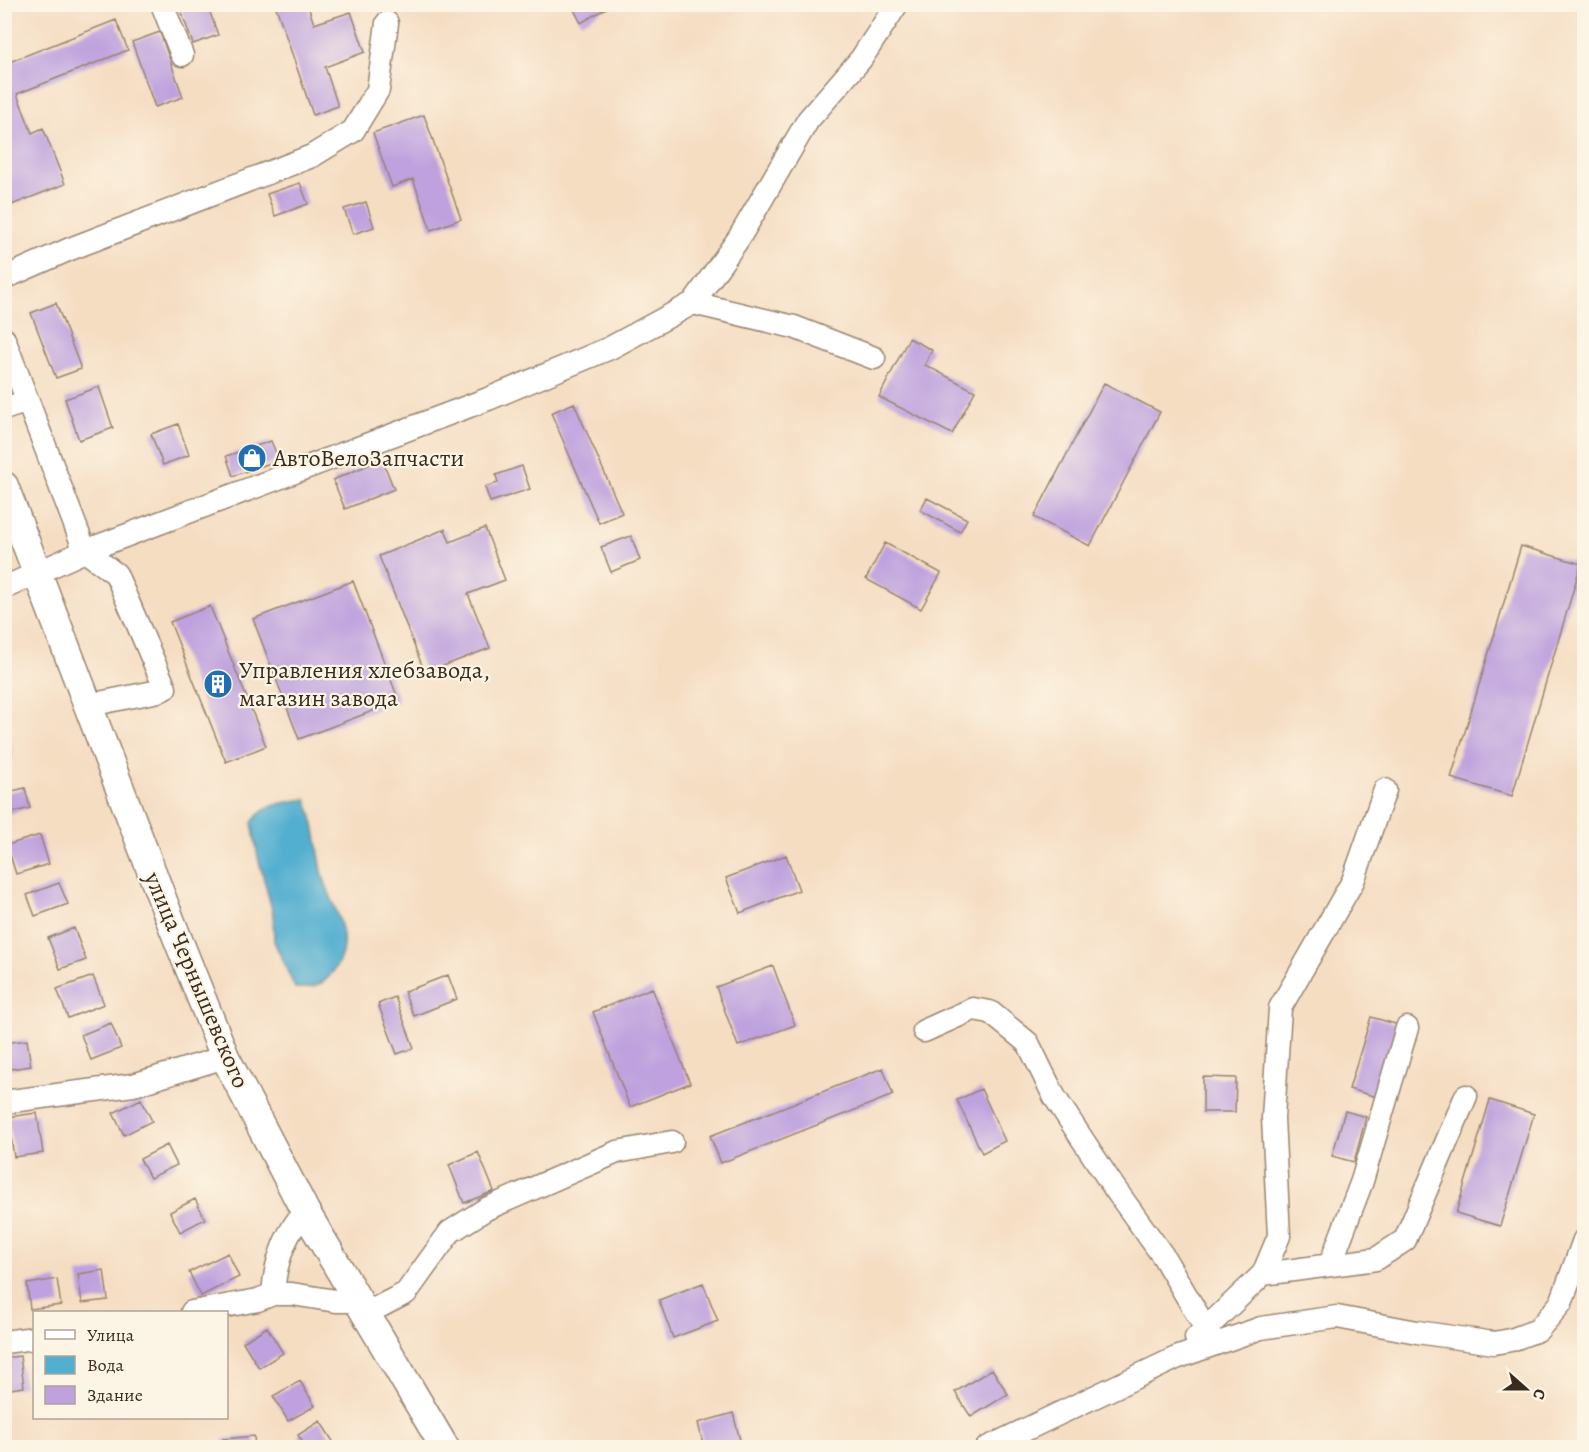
<svg xmlns="http://www.w3.org/2000/svg" width="1589" height="1452" font-family="Alegreya,serif">
  <style>
    .water { fill: #52afd0; stroke: #466c77; stroke-width: 1.5 }
    .building { fill: #bea1de }
    .lines { fill: none; stroke-linecap: round; stroke-linejoin: round }
    .minor-casing { stroke: #988470; stroke-width: 25 }
    .major-casing { stroke: #988470; stroke-width: 31 }
    .minor { stroke: #fff; stroke-width: 22 }
    .major { stroke: #fff; stroke-width: 28 }
    .labels { text-anchor: middle; stroke-width: 4.5; stroke-linejoin: round; paint-order: stroke }
    .poi-label { font-size: 24px; fill: #3b2a1e; stroke: #fcf5e5; text-anchor: start }
    .street-label { font-size: 24px; fill: #3b2a1e; stroke: #fcf5e5 }
  </style>
  <rect width="100%" height="100%" fill="#fcf5e5"/>
  <filter id="ink" filterUnits="userSpaceOnUse"><feTurbulence type="fractalNoise" baseFrequency=".0167" numOctaves="2"/><feDisplacementMap in="SourceGraphic" scale="12" xChannelSelector="R" yChannelSelector="G"/><feConvolveMatrix kernelMatrix="1 2 1 2 8 2 1 2 1" color-interpolation-filters="sRGB"/></filter>
  <filter id="wash" filterUnits="userSpaceOnUse"><feTurbulence type="fractalNoise" baseFrequency=".008" numOctaves="4" result="noise"/><feDisplacementMap in="SourceGraphic" scale="24" xChannelSelector="R" yChannelSelector="G"/><feGaussianBlur stdDeviation="1.35" result="paint"/><feColorMatrix in="noise" values="0 0 0 0 0 0 0 0 0 0 0 0 0 0 0 0 0 1.4 0 .05"/><feComposite in="paint" operator="in"/></filter>
  <g filter="url(#wash)">
    <rect width="100%" height="100%" fill="#f5ddc2"/>
    <path class="water" d="M306 799C316 823 317 846 322 871 329 905 358 935 334 970 323 986 314 989 295 988L274 941 273 913 258 857 252 823C264 803 284 803 306 799Z"/>
    <g id="blocks">
      <path class="building" d="M189 4H207L218 35 193 44 180 8Z
        M275 4H319L309 9 314 24 351 12 365 52 325 67 338 106 313 115Z
        M571 4H609L610 6 581 23Z
        M116 20 128 50 17 94 32 133 43 128 65 184 4 208V64Z
        M160 32 183 97 155 107 132 42Z
        M424 115 461 219 431 230 413 179 392 187 373 133Z
        M300 183 308 204 275 216 267 194Z
        M366 202 374 227 353 234 344 209Z
        M56 303 81 369 56 378 31 313Z
        M909 338 932 350 925 365 975 391 952 434 879 397Z
        M1104 383 1160 412 1090 546 1034 517Z
        M99 387 113 428 79 440 65 399Z
        M574 403 622 513 599 523 551 413Z
        M178 424 189 455 163 465 151 434Z
        M271 441 279 460 233 476 226 456Z
        M382 459 394 489 345 509 333 480Z
        M522 466 530 489 490 502 485 487 498 483 496 475Z
        M927 498 967 519 960 532 920 510Z
        M485 528 505 580 468 594 490 648 425 673 379 556 445 529 450 542Z
        M631 536 640 560 611 572 601 547Z
        M885 543 941 573 921 609 866 579Z
        M1521 546 1581 564 1512 796 1451 778Z
        M353 581 399 701 299 739 253 619Z
        M210 606 266 746 226 762 170 622Z
        M4 732 12 752 4 755Z
        M25 788 30 808 4 815V793Z
        M40 835 49 864 16 874 7 845Z
        M786 855 799 890 740 913 726 878Z
        M59 883 68 904 35 916 27 895Z
        M74 928 86 960 60 969 48 938Z
        M773 966 795 1025 738 1046 716 987Z
        M448 975 457 999 414 1016 404 992Z
        M93 976 104 1004 68 1018 57 989Z
        M652 988 690 1083 630 1107 593 1012Z
        M395 997 414 1048 397 1054 378 1004Z
        M1371 1017 1399 1025 1377 1097 1349 1089Z
        M111 1023 121 1048 91 1060 81 1035Z
        M27 1040 31 1066 4 1070V1043Z
        M883 1068 893 1095 721 1163 710 1136Z
        M1203 1077 1236 1078 1235 1112H1203Z
        M981 1089 1005 1141 982 1153 957 1100Z
        M141 1099 152 1121 124 1135 113 1113Z
        M1490 1100 1534 1114 1500 1226 1456 1213Z
        M1345 1111 1366 1117 1354 1162 1332 1156Z
        M37 1113 43 1153 14 1157 8 1117Z
        M167 1145 177 1165 150 1178 140 1159Z
        M478 1152 494 1191 464 1203 449 1165Z
        M195 1199 205 1219 180 1232 170 1212Z
        M228 1253 239 1277 201 1296 189 1272Z
        M104 1270 108 1300 82 1303 78 1274Z
        M57 1279 61 1305 30 1309 27 1284Z
        M703 1283 718 1321 673 1338 659 1300Z
        M267 1327 283 1353 259 1368 243 1342Z
        M20 1356 24 1387 4 1390V1358Z
        M992 1369 1008 1394 971 1417 955 1392Z
        M300 1381 315 1406 288 1421 273 1396Z
        M733 1413 742 1448H704L698 1423Z
        M320 1421 336 1446 306 1448 298 1435Z
        M254 1436 255 1448H224L223 1439Z
        M205 1443V1448H177V1446Z"/>
    </g>
  </g>
  <g filter="url(#ink)">
    <use href="#blocks" fill-opacity="0" stroke="#988470" stroke-width="1.5"/>
    <g class="lines">
      <g class="minor-casing">
        <path id="minor" d="M162 4 182 55
          M4 278 70 249 312 156 353 131 378 90 387 23
          M693 303 794 327 874 358
          M4 339 85 551 116 574 165 688 159 691 89 705
          M4 409 28 401
          M4 588 85 551 488 399 610 348 693 303 739 238 808 120 861 59 897 4
          M924 1031 973 1009 990 1012 1028 1043 1054 1096 1113 1186 1163 1256 1206 1329
          M4 1102 133 1085 225 1057
          M1330 1265 1362 1181 1407 1028
          M1263 1274 1279 1236 1273 1118 1280 1008 1353 881 1385 790
          M273 1294C275 1263 285 1234 305 1211
          M192 1312 258 1300 273 1294H292L336 1301H358
          M365 1314 406 1293 450 1232 486 1209 617 1152 672 1142
          M1196 1338 1263 1274 1376 1259 1405 1240 1466 1096
          M4 1342 34 1338
          M987 1448 1176 1358 1261 1328 1337 1317 1417 1332 1494 1343 1511 1340 1538 1330 1561 1303 1584 1240"/>
      </g>
      <g class="major-casing">
        <path id="major" d="M4 486 171 922 225 1057 305 1211 445 1448"/>
      </g>
      <use href="#minor" class="minor"/>
      <use href="#major" class="major"/>
    </g>
  </g>
  <defs>
    <g id="shop-disc" transform="scale(1.5)"><circle r="9.5" fill="#1f6fb2" stroke="#fcf5e5"/><path d="M-5-2.5h2.3a2.7 3.5 0 0 1 5.4 0H5L5.5 6h-11ZM-1.5-2.5h3a1.5 2.3 0 0 0-3 0Z" fill="#fff"/></g>
    <g id="building-disc" transform="scale(1.5)"><circle r="9.5" fill="#1f6fb2" stroke="#fcf5e5"/><path d="M-4-6H4V6H1V3H-1V6H-4ZM-2.5-4.3h1.7v1.8h-1.7ZM.8-4.3h1.7v1.8H.8ZM-2.5-1h1.7V.8h-1.7ZM.8-1h1.7V.8H.8Z" fill="#fff"/></g>
  </defs>
  <g fill-rule="evenodd">
    <use href="#shop-disc" x="252" y="458"/>
    <use href="#building-disc" x="218" y="684"/>
  </g>
  <g class="labels">
    <g class="poi-label">
      <text x="273" y="466">АвтоВелоЗапчасти</text>
      <text x="239" y="678">Управления хлебзавода,<tspan x="239" dy="28">магазин завода</tspan></text>
    </g>
    <g class="street-label">
      <text transform="translate(197 980) rotate(67)" y="8">улица Чернышевского</text>
    </g>
  </g>
  <rect width="1589" height="1452" fill="none" stroke="#fcf5e5" stroke-width="24"/>
  <rect x="33" y="1311" width="195" height="108" fill="#fcf5e5" stroke="#afa495" stroke-width="1.5"/>
  <rect x="45" y="1330" width="30" height="9" fill="#ffffff" stroke="#afa495" stroke-width="1.5"/>
  <text x="87" y="1341" font-size="18" fill="#3b2a1e">Улица</text>
  <rect x="45" y="1356" width="30" height="18" fill="#52afd0" stroke="#afa495" stroke-width="1.5"/>
  <text x="87" y="1371" font-size="18" fill="#3b2a1e">Вода</text>
  <rect x="45" y="1386" width="30" height="18" fill="#bea1de" stroke="#afa495" stroke-width="1.5"/>
  <text x="87" y="1401" font-size="18" fill="#3b2a1e">Здание</text>
  <g transform="translate(1526 1389) rotate(111)" stroke="#fcf5e5" stroke-width="4.5" paint-order="stroke">
  <path d="M0-4.5L10 22L0 15L-10 22Z" fill="#3b2a1e"/>
  <text y="-9" font-size="16" font-weight="bold" text-anchor="middle" fill="#3b2a1e">С</text>
  </g>
</svg>
